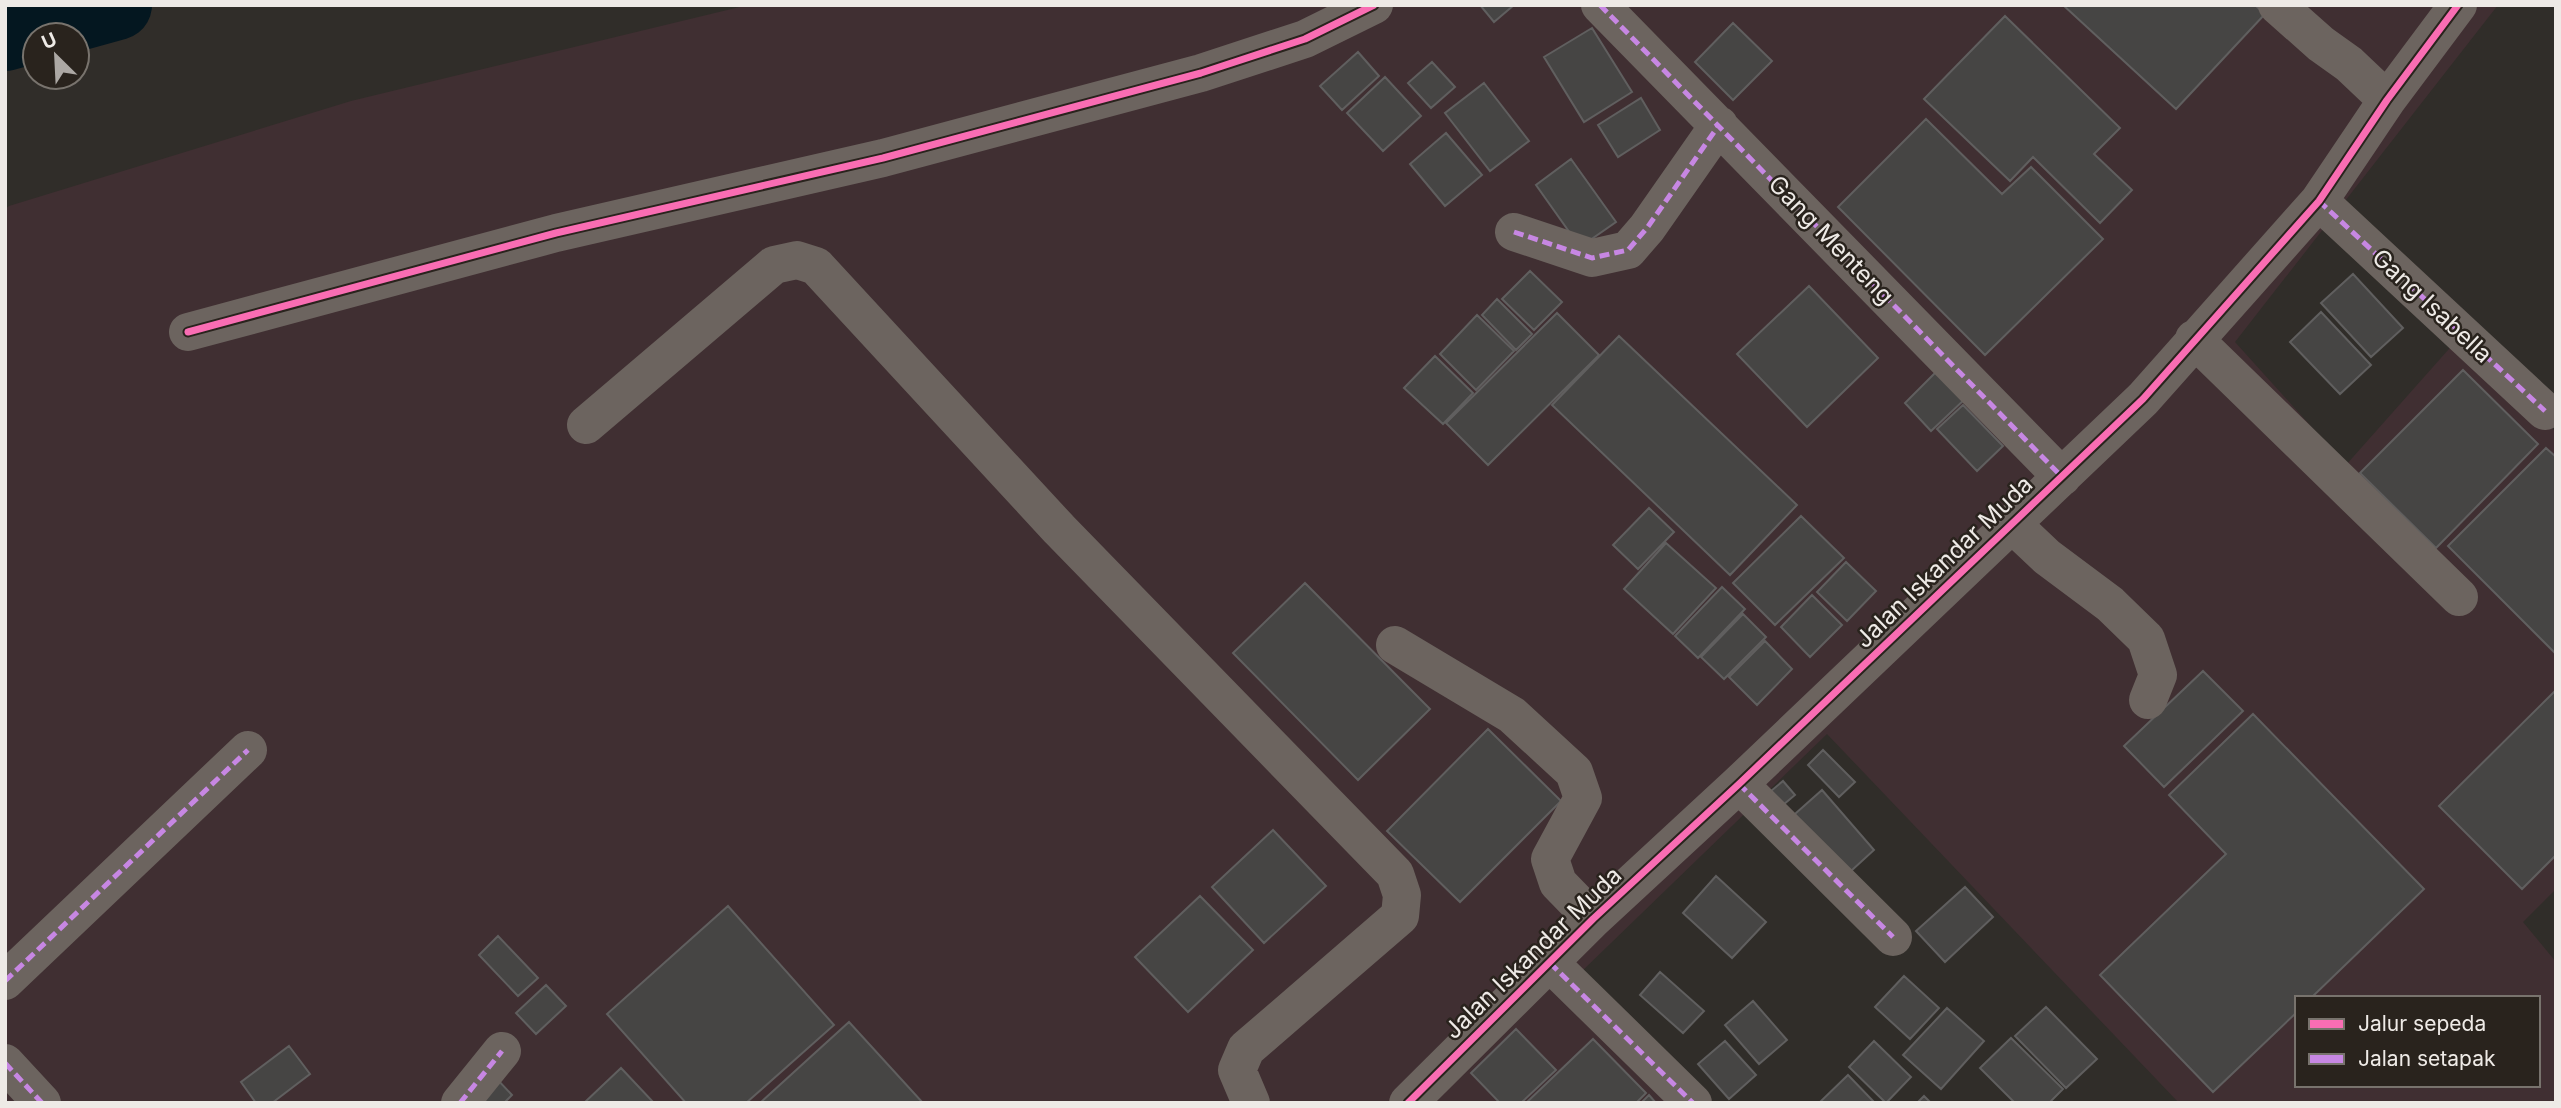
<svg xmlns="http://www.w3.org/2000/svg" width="2561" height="1108" font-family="Inter,sans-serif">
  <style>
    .industrial { fill: #402f32; fill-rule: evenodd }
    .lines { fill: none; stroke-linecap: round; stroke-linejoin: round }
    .river { stroke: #041720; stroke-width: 70 }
    .building { fill: #464544; stroke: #605f5f; stroke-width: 2 }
    .minor { stroke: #6c645f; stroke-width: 38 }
    .quiet { stroke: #c787e3; stroke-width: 5; stroke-dasharray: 10 5; stroke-linecap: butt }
    .cycleway-casing { stroke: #29231d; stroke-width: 11 }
    .cycleway { stroke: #f96db3; stroke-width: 7 }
    .labels { text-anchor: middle; stroke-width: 5; stroke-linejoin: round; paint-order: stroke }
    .street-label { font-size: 24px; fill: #eeeae6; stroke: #29231d }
  </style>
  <rect width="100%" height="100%" fill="#302d29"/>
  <path class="industrial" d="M748 5H2498L2235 342 2346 465 2456 341 2556 432V889L2523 922 2556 962V1103H2179L1827 734 1580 973 1698 1103H5V209L9 206 351 101ZM2297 998H2538V1085H2297Z"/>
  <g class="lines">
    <path class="river" d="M5 36 117 5"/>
  </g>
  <path class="building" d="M1480 5H1514L1494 22Z
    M2063 5H2255L2265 14 2176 109Z
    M2005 16 2120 128 2094 154 2132 190 2100 223 2033 157 2010 181 1924 99Z
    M1733 23 1772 61 1733 100 1695 62Z
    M1592 28 1632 92 1584 122 1544 57Z
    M1358 52 1379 76 1342 110 1320 86Z
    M1432 62 1455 87 1431 108 1408 83Z
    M1385 77 1421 116 1383 151 1347 113Z
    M1484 83 1529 141 1490 171 1445 113Z
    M1641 98 1660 130 1618 157 1598 125Z
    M1926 119 2002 194 2031 167 2103 239 1985 355 1838 207Z
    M1446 133 1482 175 1445 206 1410 164Z
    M1571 159 1616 222 1580 247 1536 185Z
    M1530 271 1562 302 1534 330 1502 299Z
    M2353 274 2403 328 2371 357 2321 303Z
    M1809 286 1878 358 1807 427 1737 354Z
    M1497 299 1532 334 1516 350 1482 315Z
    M2321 312 2371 365 2340 394 2290 342Z
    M1557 313 1599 355 1488 465 1446 423Z
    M1477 315 1514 351 1476 390 1440 354Z
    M1619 336 1797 505 1730 575 1552 405Z
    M1435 356 1473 393 1443 424 1404 388Z
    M2463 370 2538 444 2436 548 2360 473Z
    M1937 371 1965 399 1931 431 1905 403Z
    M1963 405 2003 446 1977 471 1937 429Z
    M2546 448 2556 457V654L2448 546Z
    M1649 508 1674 532 1638 569 1613 545Z
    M1801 516 1844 558 1775 625 1733 583Z
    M1666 543 1716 588 1673 634 1624 589Z
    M1846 562 1876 591 1847 621 1817 592Z
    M1305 583 1430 709 1358 780 1233 653Z
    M1722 587 1745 609 1698 658 1675 636Z
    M1812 595 1842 625 1810 657 1781 627Z
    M1743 614 1766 637 1724 679 1701 657Z
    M1765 641 1792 669 1757 705 1729 677Z
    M2203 671 2243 711 2164 787 2124 746Z
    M2556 690V855L2522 889 2439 806Z
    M2253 714 2424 889 2311 998H2297V1012L2213 1092 2100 975 2226 854 2169 795Z
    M1488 729 1561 801 1460 902 1387 831Z
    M1823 750 1855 782 1839 797 1808 765Z
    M1783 781 1795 795 1777 810 1765 796Z
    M1822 790 1874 850 1840 881 1787 821Z
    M1273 830 1326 886 1264 943 1212 887Z
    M1716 876 1766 922 1732 958 1683 913Z
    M1965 887 1993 917 1945 962 1916 931Z
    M1200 896 1253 950 1188 1012 1135 957Z
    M728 906 834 1025 746 1103H686L607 1014Z
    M498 936 538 978 518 996 479 955Z
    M1660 972 1704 1011 1683 1033 1640 995Z
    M1904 976 1939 1008 1910 1039 1875 1007Z
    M546 985 566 1006 536 1034 516 1013Z
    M1753 1001 1787 1040 1759 1064 1725 1025Z
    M2046 1007 2097 1059 2066 1088 2015 1036Z
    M1947 1008 1984 1041 1941 1089 1903 1055Z
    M849 1022 923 1103H760Z
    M1516 1029 1556 1070 1521 1103H1500L1471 1073Z
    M2011 1038 2063 1089 2049 1103H2015L1980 1068Z
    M1593 1039 1646 1093 1636 1103H1526Z
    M1725 1041 1756 1075 1729 1099 1698 1064Z
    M1874 1041 1911 1077 1886 1103 1849 1067Z
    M289 1046 310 1074 272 1103H256L241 1082Z
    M621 1068 654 1103H584Z
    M1848 1075 1875 1103H1819Z
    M495 1077 512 1095 504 1103H469Z
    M1649 1095 1656 1103H1641Z
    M1924 1096 1931 1103H1917Z"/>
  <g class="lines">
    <path class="minor" d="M1600 5 2062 477
      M2277 5 2321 44 2349 64 2387 100
      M2319 201 2545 411
      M1514 232 1592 258 1628 250 1647 228 1719 125
      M188 332 556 233 883 158 1201 73 1305 39 1374 5
      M2194 339 2459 597
      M586 425 774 265 797 260 816 266 1059 529 1395 874 1402 895 1400 916 1246 1049 1237 1070 1251 1103
      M2012 524 2047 557 2110 604 2146 639 2158 675 2148 700
      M1395 645 1512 715 1574 772 1583 798 1550 859 1558 883 1593 919
      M1739 784 1893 937
      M1550 963 1693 1103
      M5 981 248 750
      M5 1063 42 1103
      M460 1103 502 1051
      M1408 1103 1593 919 1739 784 2143 399 2319 201 2387 100 2458 5"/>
    <path class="quiet" d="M1600 5 2062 477
      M2319 201 2545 411
      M1514 232 1592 258 1628 250 1647 228 1719 125
      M1739 784 1893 937
      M1550 963 1693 1103
      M5 981 248 750
      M5 1063 42 1103
      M460 1103 502 1051"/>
    <g class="cycleway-casing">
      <path id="cycleway" d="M188 332 556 233 883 158 1201 73 1305 39 1374 5
        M1408 1103 1593 919 1739 784 2143 399 2319 201 2387 100 2458 5"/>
    </g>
    <use href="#cycleway" class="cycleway"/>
  </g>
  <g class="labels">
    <g class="street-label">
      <text transform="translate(1831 240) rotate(46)" y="8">Gang Menteng</text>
      <text transform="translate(2432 306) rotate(43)" y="8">Gang Isabella</text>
      <text transform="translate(1944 562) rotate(-44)" y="8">Jalan Iskandar Muda</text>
      <text transform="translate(1533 953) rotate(-44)" y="8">Jalan Iskandar Muda</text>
    </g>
  </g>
  <rect width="2561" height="1108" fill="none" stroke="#eeeae6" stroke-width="14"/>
  <rect x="2295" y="996" width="245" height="91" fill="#29231d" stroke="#78736d" stroke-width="2"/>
  <rect x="2309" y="1019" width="35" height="10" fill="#f96db3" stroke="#78736d" stroke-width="2"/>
  <text x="2358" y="1031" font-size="21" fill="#eeeae6">Jalur sepeda</text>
  <rect x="2309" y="1054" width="35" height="10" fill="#c787e3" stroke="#78736d" stroke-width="2"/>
  <text x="2358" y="1066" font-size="21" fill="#eeeae6">Jalan setapak</text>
  <g transform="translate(56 56) rotate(336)"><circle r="33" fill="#29231d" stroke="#78736d" stroke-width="2"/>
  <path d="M0-5L12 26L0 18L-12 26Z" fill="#aca8a4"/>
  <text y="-10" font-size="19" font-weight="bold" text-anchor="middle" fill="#eeeae6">U</text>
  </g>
</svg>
